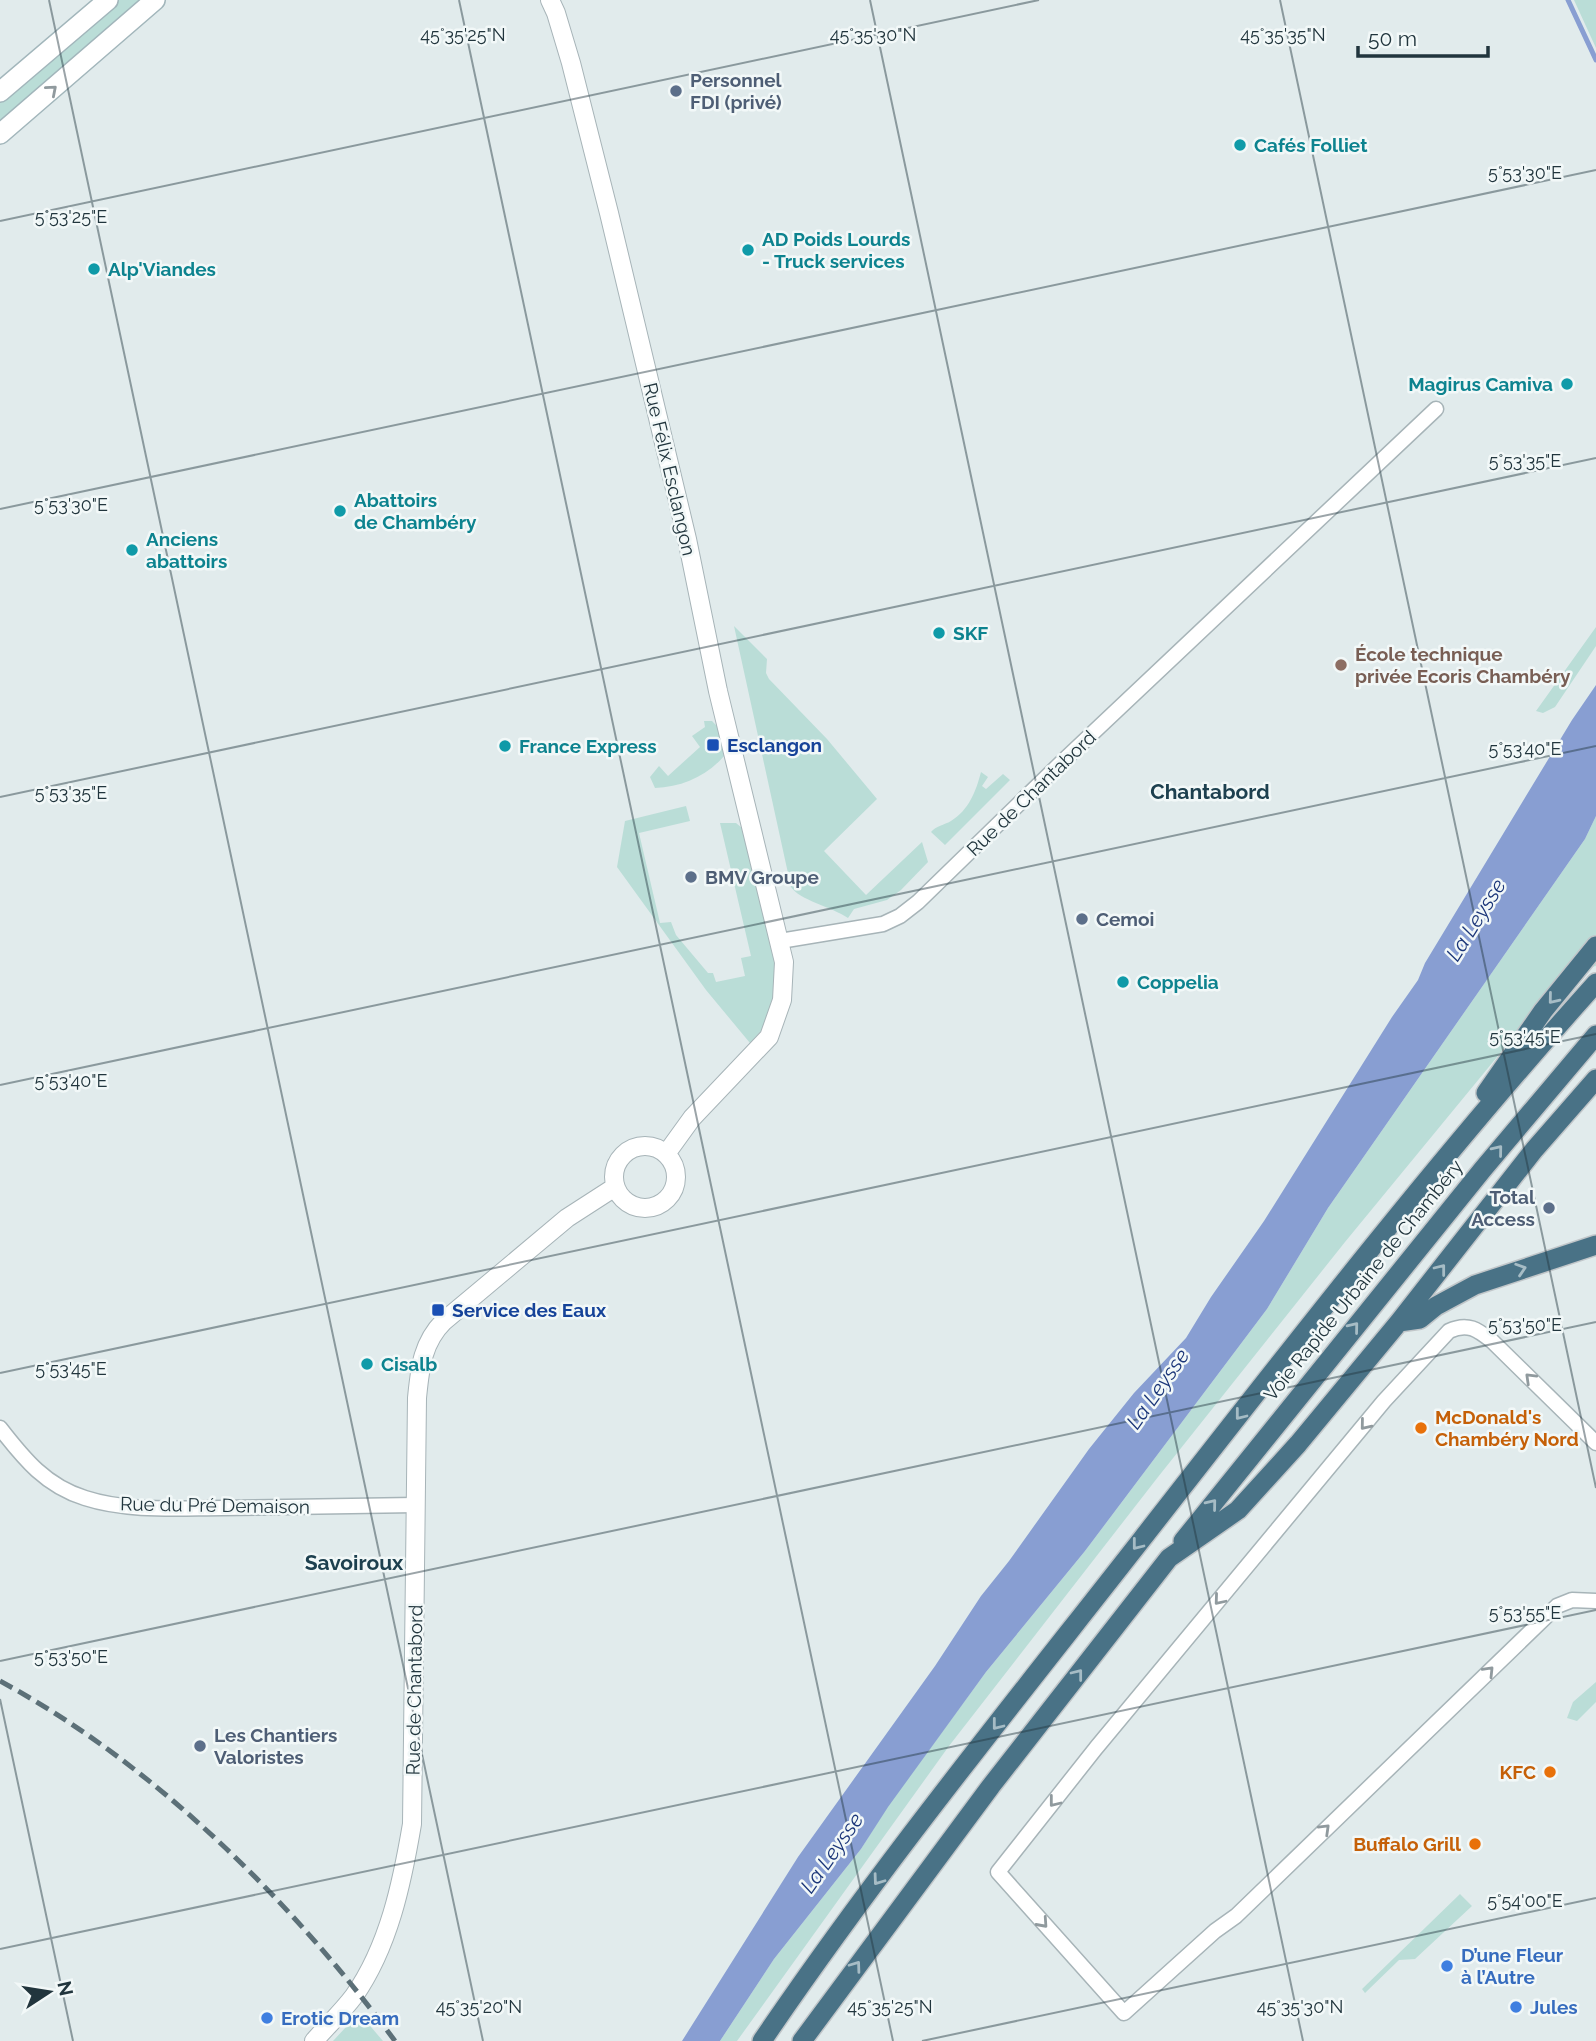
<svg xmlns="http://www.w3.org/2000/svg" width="1596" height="2041" font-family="Raleway,sans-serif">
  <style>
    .green { fill: #baddd7 }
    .water { fill: #889ed2 }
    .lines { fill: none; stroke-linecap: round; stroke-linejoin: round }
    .stream { stroke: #889ed2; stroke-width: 5 }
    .minor-casing { stroke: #a7b4b8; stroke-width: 17 }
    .tertiary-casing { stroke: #a7b4b8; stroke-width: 20 }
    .secondary-casing { stroke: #a2b6bb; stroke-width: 22 }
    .trunk-casing { stroke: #c1c6c9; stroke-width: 22 }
    .minor { stroke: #fff; stroke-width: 14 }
    .tertiary { stroke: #fff; stroke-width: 18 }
    .secondary { stroke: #fff; stroke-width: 19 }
    .trunk { stroke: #497286; stroke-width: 19 }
    .rail { stroke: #5c7078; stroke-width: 5; stroke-dasharray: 14 7; stroke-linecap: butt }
    .oneway { stroke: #909a9e }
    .oneway2 { stroke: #a6bcc5 }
    .ticks { fill: none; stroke: #21353d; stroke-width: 2; stroke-opacity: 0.45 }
    .service-dot { fill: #5c6f8a; stroke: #f2f8f8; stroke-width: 2.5 }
    .culture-dot { fill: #0f9aa8; stroke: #f2f8f8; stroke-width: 2.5 }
    .education-dot { fill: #8d6e63; stroke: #f2f8f8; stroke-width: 2.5 }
    .transit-dot { fill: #1a4fb4; stroke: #f2f8f8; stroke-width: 2.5 }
    .food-dot { fill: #e8710a; stroke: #f2f8f8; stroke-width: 2.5 }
    .shop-dot { fill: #3f7fe0; stroke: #f2f8f8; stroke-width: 2.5 }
    .labels { text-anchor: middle; stroke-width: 5; stroke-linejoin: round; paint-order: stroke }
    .service-label { font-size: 19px; font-weight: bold; fill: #4e5e75; stroke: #f2f8f8; text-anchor: start }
    .culture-label { font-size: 19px; font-weight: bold; fill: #0d838f; stroke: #f2f8f8; text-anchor: start }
    .street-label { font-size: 19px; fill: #21353d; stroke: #f2f8f8 }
    .education-label { font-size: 19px; font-weight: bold; fill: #785e54; stroke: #f2f8f8; text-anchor: start }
    .transit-label { font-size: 19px; font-weight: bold; fill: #164399; stroke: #f2f8f8; text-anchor: start }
    .food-label { font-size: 19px; font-weight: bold; fill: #c56008; stroke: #f2f8f8; text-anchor: end }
    .shop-label { font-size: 19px; font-weight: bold; fill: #366cbe; stroke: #f2f8f8; text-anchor: start }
    .neighbourhood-label { font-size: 21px; font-weight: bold; fill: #1d404f; stroke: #f2f8f8 }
    .water-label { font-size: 21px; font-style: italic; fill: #1b3679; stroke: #f2f8f8 }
    .ticks-label { font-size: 18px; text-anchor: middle; fill: #21353d; stroke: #f2f8f8; stroke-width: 5; stroke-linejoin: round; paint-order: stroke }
  </style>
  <rect width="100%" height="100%" fill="#e1ebec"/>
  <path class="green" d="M115 0H147L0 127V100Z
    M1574 0H1596V48Z
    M734 626 767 659 766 673 769 679 827 739 877 799 824 851 866 895 922 842 928 862 901 890 887 900 854 909 848 918C832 907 799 900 791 887Z
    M1596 627V646L1555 707 1543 713 1536 711Z
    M704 721H712L718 727 724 756C707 776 682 787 655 788L650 777 659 766 668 776 700 747 692 736 705 727Z
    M981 772 988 777 982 786 986 789 1003 774 1010 780 945 845 931 832C936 826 944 825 951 821 969 810 976 791 981 772Z
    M686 806 690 821 639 833 660 923 671 922 676 935 708 973H713L716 982 745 976 741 958 751 956 720 823H736L742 828 777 973 776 1000 762 1030 750 1043 706 990 617 867 625 821Z
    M1596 816V966L1567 972 1345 1242 1158 1477 949 1746 737 2041H720L774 1959 861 1849 887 1807 986 1672 1085 1551 1267 1309 1328 1208 1585 839Z
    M1596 1682V1702L1577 1721 1567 1718 1573 1702Z
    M1460 1894 1472 1906 1415 1959 1399 1960 1365 1993 1362 1989Z
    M359 2013 383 2041H333Z"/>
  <path class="water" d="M1596 685V816L1585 839 1328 1208 1267 1309 1085 1551 986 1672 888 1807 861 1849 774 1959 720 2041H682L798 1857 935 1666 981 1596 1009 1561 1089 1449 1134 1393 1186 1338 1211 1297 1264 1221 1392 1017 1418 980 1425 963 1572 720Z"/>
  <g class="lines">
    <path class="stream" d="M1568 0 1596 60"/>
    <g class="minor-casing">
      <path id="minor" d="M780 941 883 924 900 916 918 902 1063 761 1436 409
        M0 1428C24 1459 46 1486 85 1498 128 1512 179 1508 223 1508 288 1507 352 1506 416 1505
        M1596 1443 1492 1341C1478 1330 1468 1322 1449 1331L1384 1401 1096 1748 998 1872 1124 2013 1215 1931 1236 1916 1557 1606 1572 1600 1596 1601"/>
    </g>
    <g class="tertiary-casing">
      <path id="tertiary" d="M550 0 556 13 571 63 609 213 687 539 718 691 784 962 782 1000 769 1037 692 1118 666 1154
        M614 1177a31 31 0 1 1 62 0a31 31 0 1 1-62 0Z
        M314 2041C327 2026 342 2012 354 1996 389 1946 402 1883 412 1824L417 1398C420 1368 422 1343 444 1321L567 1218 615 1187"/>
    </g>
    <g class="secondary-casing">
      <path id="secondary" d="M0 92 108 0
        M0 134 155 0"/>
    </g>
    <g class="trunk-casing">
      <path id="trunk" d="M1486 1093 1543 1011 1596 946
        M1399 1322 1420 1319 1436 1306 1475 1285 1596 1245
        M1183 1541 1483 1169 1596 1035
        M762 2041C880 1867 1013 1704 1142 1539 1289 1351 1436 1161 1596 983
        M802 2041 991 1786 1169 1558 1238 1510 1298 1444 1399 1322 1534 1150 1596 1079"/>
    </g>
    <use href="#minor" class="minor"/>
    <use href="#tertiary" class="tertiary"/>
    <use href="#secondary" class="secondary"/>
    <use href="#trunk" class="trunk"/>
    <path class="rail" d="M0 1681C154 1764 292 1901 395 2041"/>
  </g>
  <defs><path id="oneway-chevron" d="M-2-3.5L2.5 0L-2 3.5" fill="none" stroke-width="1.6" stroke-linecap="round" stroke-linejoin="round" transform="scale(1.75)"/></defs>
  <g class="oneway">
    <use href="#oneway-chevron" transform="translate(52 90) rotate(-41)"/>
    <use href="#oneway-chevron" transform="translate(1530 1378) rotate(-136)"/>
    <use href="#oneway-chevron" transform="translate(1365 1425) rotate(129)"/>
    <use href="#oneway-chevron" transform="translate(1219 1600) rotate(130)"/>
    <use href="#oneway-chevron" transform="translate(1489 1671) rotate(-46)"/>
    <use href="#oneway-chevron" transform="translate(1054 1802) rotate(128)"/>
    <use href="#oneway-chevron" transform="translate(1325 1829) rotate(-44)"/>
    <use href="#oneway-chevron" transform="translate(1043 1923) rotate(48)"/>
  </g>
  <g class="oneway2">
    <use href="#oneway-chevron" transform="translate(1553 999) rotate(129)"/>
    <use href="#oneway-chevron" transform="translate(1498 1150) rotate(-51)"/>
    <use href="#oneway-chevron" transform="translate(1441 1269) rotate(-52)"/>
    <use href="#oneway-chevron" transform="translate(1521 1269) rotate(-18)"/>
    <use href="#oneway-chevron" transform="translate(1354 1327) rotate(-51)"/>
    <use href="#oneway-chevron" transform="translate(1240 1415) rotate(128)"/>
    <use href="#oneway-chevron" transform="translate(1212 1504) rotate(-51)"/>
    <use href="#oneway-chevron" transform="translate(1137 1545) rotate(128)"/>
    <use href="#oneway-chevron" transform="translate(1078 1674) rotate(-52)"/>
    <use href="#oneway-chevron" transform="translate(997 1725) rotate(128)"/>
    <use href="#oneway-chevron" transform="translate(878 1880) rotate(126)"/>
    <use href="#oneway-chevron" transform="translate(856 1966) rotate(-54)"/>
  </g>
  <path class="ticks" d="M49 0 483 2041M459 0 893 2041M870 0 1303 2041M1280 0 1596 1488M0 221 1039 0M0 509 1596 170M0 797 1596 458M0 1085 1596 746M0 1373 1596 1034M0 1661 1596 1322M0 1699 73 2041M0 1949 1596 1610M922 2041 1596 1898"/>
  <g class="service-dot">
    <circle cx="676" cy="91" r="7"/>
    <circle cx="691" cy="877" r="7"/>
    <circle cx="1082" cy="919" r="7"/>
    <circle cx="1549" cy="1208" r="7"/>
    <circle cx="200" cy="1746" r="7"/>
  </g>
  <g class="culture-dot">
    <circle cx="1240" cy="145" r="7"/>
    <circle cx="748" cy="250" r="7"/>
    <circle cx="94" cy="269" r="7"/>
    <circle cx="1567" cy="384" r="7"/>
    <circle cx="340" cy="511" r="7"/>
    <circle cx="132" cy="550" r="7"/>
    <circle cx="939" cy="633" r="7"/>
    <circle cx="505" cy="746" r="7"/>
    <circle cx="1123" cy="982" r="7"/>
    <circle cx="367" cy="1364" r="7"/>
  </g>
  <circle class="education-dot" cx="1341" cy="665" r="7"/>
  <g class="transit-dot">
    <rect x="706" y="738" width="14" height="14" rx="3.5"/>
    <rect x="431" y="1303" width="14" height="14" rx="3.5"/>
  </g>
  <g class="food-dot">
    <circle cx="1421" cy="1428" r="7"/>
    <circle cx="1550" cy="1772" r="7"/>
    <circle cx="1475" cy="1844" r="7"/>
  </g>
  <g class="shop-dot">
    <circle cx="1447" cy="1966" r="7"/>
    <circle cx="1516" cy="2007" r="7"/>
    <circle cx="267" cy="2018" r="7"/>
  </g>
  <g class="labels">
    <g class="service-label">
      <text x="690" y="87">Personnel<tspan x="690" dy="22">FDI (privé)</tspan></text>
      <text x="705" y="884">BMV Groupe</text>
      <text x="1096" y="926">Cemoi</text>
      <text x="1535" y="1204" text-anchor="end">Total<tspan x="1535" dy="22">Access</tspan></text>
      <text x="214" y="1742">Les Chantiers<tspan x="214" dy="22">Valoristes</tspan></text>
    </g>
    <g class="culture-label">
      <text x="1254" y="152">Cafés Folliet</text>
      <text x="762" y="246">AD Poids Lourds<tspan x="762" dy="22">- Truck services</tspan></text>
      <text x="108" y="276">Alp'Viandes</text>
      <text x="1553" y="391" text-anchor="end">Magirus Camiva</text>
      <text x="354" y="507">Abattoirs<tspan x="354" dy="22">de Chambéry</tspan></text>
      <text x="146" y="546">Anciens<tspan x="146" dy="22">abattoirs</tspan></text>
      <text x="953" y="640">SKF</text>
      <text x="519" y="753">France Express</text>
      <text x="1137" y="989">Coppelia</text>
      <text x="381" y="1371">Cisalb</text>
    </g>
    <g class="street-label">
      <text transform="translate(670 469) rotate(77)" y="7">Rue Félix Esclangon</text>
      <text transform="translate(1031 793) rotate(-44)" y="7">Rue de Chantabord</text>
      <text transform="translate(1363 1280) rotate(-51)" y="7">Voie Rapide Urbaine de Chambéry</text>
      <text transform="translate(215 1505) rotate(1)" y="7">Rue du Pré Demaison</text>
      <text transform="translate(414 1690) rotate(-89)" y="7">Rue de Chantabord</text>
    </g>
    <g class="education-label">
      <text x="1355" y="661">École technique<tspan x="1355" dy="22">privée Ecoris Chambéry</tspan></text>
    </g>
    <g class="transit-label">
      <text x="727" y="752">Esclangon</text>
      <text x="452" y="1317">Service des Eaux</text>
    </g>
    <g class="food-label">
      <text x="1435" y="1424" text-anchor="start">McDonald's<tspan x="1435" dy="22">Chambéry Nord</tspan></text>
      <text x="1536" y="1779">KFC</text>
      <text x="1461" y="1851">Buffalo Grill</text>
    </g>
    <g class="shop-label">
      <text x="1461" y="1962">D’une Fleur<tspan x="1461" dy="22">à l’Autre</tspan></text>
      <text x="1530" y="2014">Jules</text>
      <text x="281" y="2025">Erotic Dream</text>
    </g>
    <g class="neighbourhood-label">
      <text x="1210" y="799">Chantabord</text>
      <text x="354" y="1570">Savoiroux</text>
    </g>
    <g class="water-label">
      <text transform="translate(1476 920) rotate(-58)" y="7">La Leysse</text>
      <text transform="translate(1158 1389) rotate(-55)" y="7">La Leysse</text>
      <text transform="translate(832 1853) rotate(-55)" y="7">La Leysse</text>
    </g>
  </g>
  <g class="ticks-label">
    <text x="463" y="41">45°35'25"N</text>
    <text x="873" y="41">45°35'30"N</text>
    <text x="1283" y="41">45°35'35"N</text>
    <text x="1525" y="179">5°53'30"E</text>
    <text x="71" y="223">5°53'25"E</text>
    <text x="1525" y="467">5°53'35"E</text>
    <text x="71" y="511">5°53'30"E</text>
    <text x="1525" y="755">5°53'40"E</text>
    <text x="71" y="799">5°53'35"E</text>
    <text x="1525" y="1043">5°53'45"E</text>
    <text x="71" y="1087">5°53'40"E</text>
    <text x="1525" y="1331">5°53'50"E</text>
    <text x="71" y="1375">5°53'45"E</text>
    <text x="1525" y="1619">5°53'55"E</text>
    <text x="71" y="1663">5°53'50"E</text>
    <text x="1525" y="1907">5°54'00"E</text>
    <text x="479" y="2013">45°35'20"N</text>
    <text x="890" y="2013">45°35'25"N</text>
    <text x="1300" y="2013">45°35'30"N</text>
  </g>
  <g transform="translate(49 1992) rotate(78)" stroke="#f2f8f8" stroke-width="5" paint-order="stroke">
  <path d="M0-5L12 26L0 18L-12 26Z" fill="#21353d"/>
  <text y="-10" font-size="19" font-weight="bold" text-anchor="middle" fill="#21353d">N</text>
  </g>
  <path d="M1358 46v10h130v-10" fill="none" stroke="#21353d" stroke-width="3.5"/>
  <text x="1368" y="46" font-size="21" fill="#21353d" stroke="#f2f8f8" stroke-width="5" paint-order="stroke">50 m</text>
</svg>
